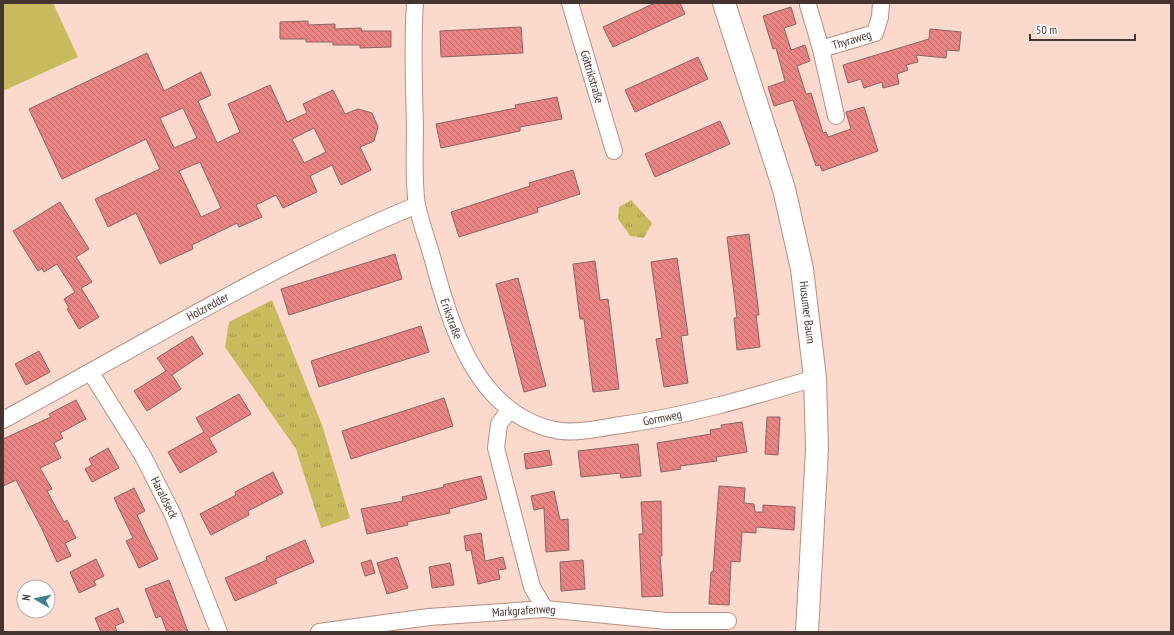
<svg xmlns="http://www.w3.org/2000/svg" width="1174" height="635" font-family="'PT Sans Narrow',sans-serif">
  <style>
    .grass { fill: #c9ba5e }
    .park { fill: url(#park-tufts) }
    .building { fill: url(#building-back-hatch); stroke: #8b6463; fill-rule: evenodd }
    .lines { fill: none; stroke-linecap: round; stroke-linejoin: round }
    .street-casing { stroke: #b58f81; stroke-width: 18 }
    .secondary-casing { stroke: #b58f81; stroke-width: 24 }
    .street { stroke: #fff; stroke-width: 16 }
    .secondary { stroke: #fff; stroke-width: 22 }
    .labels { text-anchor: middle; stroke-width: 3; stroke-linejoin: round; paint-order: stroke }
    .street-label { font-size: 12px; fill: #45342f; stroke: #fff }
  </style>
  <defs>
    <pattern id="park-tufts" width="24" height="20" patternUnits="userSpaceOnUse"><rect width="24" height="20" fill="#c9ba5e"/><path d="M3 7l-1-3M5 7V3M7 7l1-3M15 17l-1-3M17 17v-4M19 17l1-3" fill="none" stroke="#a5984e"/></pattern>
    <pattern id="building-back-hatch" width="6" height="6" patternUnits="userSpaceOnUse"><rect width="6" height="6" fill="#ea8384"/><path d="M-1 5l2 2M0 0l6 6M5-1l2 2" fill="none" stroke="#bf6c6c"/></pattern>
  </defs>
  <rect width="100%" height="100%" fill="#fbd9cd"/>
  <path class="grass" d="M3 3H53L78 57 3 91Z"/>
  <path class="park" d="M631 200 652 223 644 238 630 236 618 219 619 207Z
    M272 300 322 425 350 518 321 528 296 449 225 347 229 322Z"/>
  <path class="building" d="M655 3H680L685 14 613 47 603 27Z
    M791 7 796 24 784 28 791 50 805 45 810 61 797 66 806 94 811 93 823 133 826 132 828 137 851 129 846 112 864 107 878 151 822 171 820 165 816 166 793 100 774 106 768 87 785 81 776 48 773 49 763 16Z
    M308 21V25L335 24V29L361 28 362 31H391V47L360 48V45H333V42H306V39H280V22Z
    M521 27 523 53 441 57 440 31Z
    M930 29 961 32 959 51 947 50 946 58 916 55 918 62 906 65 908 70 897 74 899 84 883 88 882 82 864 88 861 79 848 83 843 65 929 39Z
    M147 53 164 91 201 72 211 95 198 101 217 143 240 132 228 104 270 85 287 122 307 113 303 104 333 90 345 114 358 109 372 113 378 127 374 141 360 147 371 170 341 185 332 165 310 176 317 192 283 208 276 195 256 205 262 217 239 227 237 223 192 245 193 249 160 264 136 213 108 227 95 199 160 169 146 139 62 179 29 109ZM183 108 197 138 174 148 160 118ZM314 128 326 152 304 163 292 139ZM200 162 221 208 201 217 179 171Z
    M698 57 708 79 635 112 625 90Z
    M557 97 562 119 520 127V131L441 148 436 124 516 108 515 105Z
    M720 121 730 144 655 177 645 154Z
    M573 170 580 194 537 208 538 212 459 237 451 212 530 186 529 183Z
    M60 202 89 249 76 257 92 282 81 288 99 317 79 329 67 309 69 308 64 299 75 292 57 264 44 272 42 268 38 271 13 231Z
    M749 234 759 315H756L760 347 737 350 734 318H737L727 237Z
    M395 254 402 279 289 315 281 289Z
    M677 258 688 335 681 336 688 383 664 387 656 339 662 338 651 262Z
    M595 261 600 300 608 299 619 389 593 392 584 319H580L573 264Z
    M518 278 546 386 524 392 496 284Z
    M421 326 429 352 319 387 311 361Z
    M192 336 203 354 172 375 181 389 147 411 134 391 166 371 157 358Z
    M39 351 50 372 26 385 15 364Z
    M239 394 251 414 209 438 217 452 180 473 168 452 204 432 196 418Z
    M444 398 453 426 351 459 342 431Z
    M76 400 86 419 60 433 63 438 54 443 61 458 40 468 52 489 47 491 64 522 67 520 76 538 65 543 71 556 57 562 41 527 16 480 3 486V439L51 417 49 414Z
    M767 417H780L778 455 765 454Z
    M742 422 747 452 716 457 717 461 680 466 681 469 661 472 657 443 711 434 710 430 722 428 721 425Z
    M638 444 641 476 621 478 620 473 581 477 578 451Z
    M108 448 119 468 92 482 85 469 92 465 89 459Z
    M549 450 552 465 526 469 524 454Z
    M273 472 283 493 248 511 249 515 211 535 200 514 236 495 235 492Z
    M481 476 487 499 449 509 450 513 407 522 408 525 367 534 361 509 403 501 402 497 444 487 443 485Z
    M719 486 745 488 744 503 754 504 755 512H763V505L795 507 794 530 756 527V533L742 532 740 562 731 561 729 605 709 604 711 572H713Z
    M134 488 145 511 137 515 158 559 139 568 126 541 133 538 114 498Z
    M554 491 560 520 568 519 569 550 546 552 544 508 534 510 531 496Z
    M661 501 662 556H660L663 596 642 597 639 534H643L641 502Z
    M481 533 485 561 503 557 506 569 498 570 500 579 478 584 471 550 466 551 464 536Z
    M305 540 314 562 275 579 277 583 235 601 225 578 267 560 266 557Z
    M397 557 408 588 387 594 377 563Z
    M96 559 104 576 94 581 96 585 79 593 70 572Z
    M371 560 375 573 365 576 361 563Z
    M583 560 585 589 561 591 560 562Z
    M450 563 454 585 432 588 429 567Z
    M169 580 188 632H167L161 616 156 618 145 589Z
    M118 608 124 622 115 626 117 632H101L95 618Z"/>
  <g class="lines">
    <g class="street-casing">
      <g id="street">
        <path id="s1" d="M415 3C412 45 414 85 415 127 415 153 413 180 417 205 421 224 428 242 433 260 451 327 477 414 555 430 571 434 598 429 614 426 683 417 749 398 815 378"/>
        <path id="s2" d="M570 3 614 151"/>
        <path d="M808 5 821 49 836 116"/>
        <path id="s3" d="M821 49 875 33 880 17 881 3"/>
        <path id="s4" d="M91 373 143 456 173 515 219 632"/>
        <path d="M509 411 499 424 496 448 532 587 545 609"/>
        <path id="s5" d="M3 420C140 346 273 264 417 205"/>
        <path id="s6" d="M319 632 429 617 545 609 667 621H728"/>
      </g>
    </g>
    <g class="secondary-casing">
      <g id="secondary">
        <path id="s7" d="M724 3 784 189 802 269 815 378 817 449 807 632"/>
      </g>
    </g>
    <use href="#street" class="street"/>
    <use href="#secondary" class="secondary"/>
  </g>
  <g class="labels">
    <g class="street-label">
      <text dy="4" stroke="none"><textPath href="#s3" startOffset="32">Thyraweg</textPath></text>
      <text dy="4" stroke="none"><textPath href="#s2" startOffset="77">Göttrikstraße</textPath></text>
      <text dy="4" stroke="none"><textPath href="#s5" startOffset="234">Holzredder</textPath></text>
      <text dy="4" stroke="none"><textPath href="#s7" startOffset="321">Husumer Baum</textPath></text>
      <text dy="4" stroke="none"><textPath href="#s1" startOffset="321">Erikstraße</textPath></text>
      <text dy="4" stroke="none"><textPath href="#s1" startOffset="589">Gormweg</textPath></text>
      <text dy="4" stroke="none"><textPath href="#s4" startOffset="145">Haraldseck</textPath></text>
      <text dy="4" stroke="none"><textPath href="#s6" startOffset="206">Markgrafenweg</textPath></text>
    </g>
  </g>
  <rect width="1174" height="635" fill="none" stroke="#45342f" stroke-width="8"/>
  <g transform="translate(36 599) rotate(279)"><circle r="19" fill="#ffffff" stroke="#b5aeac"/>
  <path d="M0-3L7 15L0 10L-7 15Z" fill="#3e7e92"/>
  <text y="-6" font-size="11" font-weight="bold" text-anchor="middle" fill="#45342f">N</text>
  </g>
  <path d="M1030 34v6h105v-6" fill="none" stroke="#45342f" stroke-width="2"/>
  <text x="1036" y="34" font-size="12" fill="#45342f" stroke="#ffffff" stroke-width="3" paint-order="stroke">50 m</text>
</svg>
